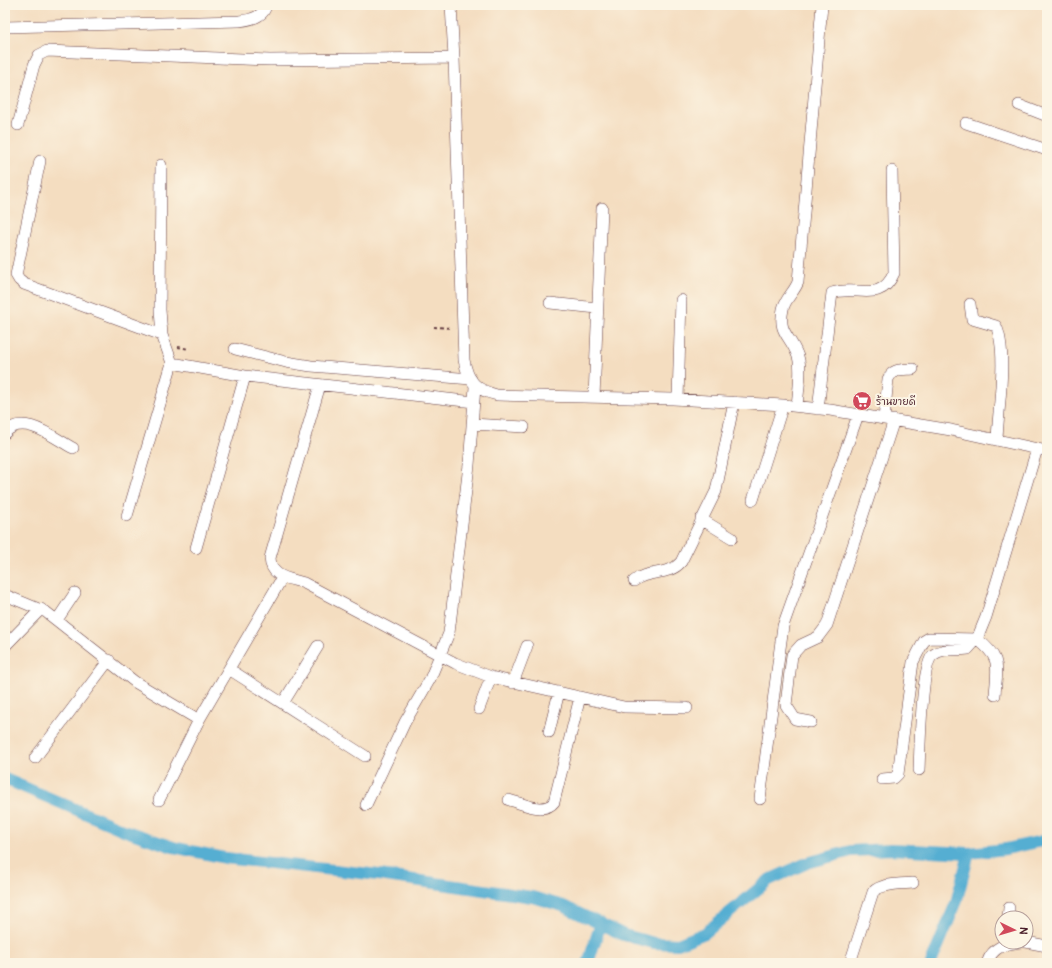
<svg xmlns="http://www.w3.org/2000/svg" width="1052" height="968" font-family="Pangolin,'Playpen Sans Thai',sans-serif">
  <style>
    .lines { fill: none; stroke-linecap: round; stroke-linejoin: round }
    .canal { stroke: #54aed2; stroke-width: 12 }
    .minor-casing { stroke: #643c41; stroke-width: 12 }
    .path { stroke: #643c41; stroke-width: 2; stroke-dasharray: 3 3; stroke-linecap: butt }
    .minor { stroke: #fff; stroke-width: 11 }
    .labels { text-anchor: middle; stroke-width: 4; stroke-linejoin: round; paint-order: stroke }
    .poi-label { font-size: 10px; fill: #4a1f2b; stroke: #fcf5e5; text-anchor: start }
  </style>
  <rect width="100%" height="100%" fill="#fcf5e5"/>
  <filter id="ink" filterUnits="userSpaceOnUse"><feTurbulence type="fractalNoise" baseFrequency=".025" numOctaves="2"/><feDisplacementMap in="SourceGraphic" scale="8" xChannelSelector="R" yChannelSelector="G"/><feConvolveMatrix kernelMatrix="1 2 1 2 8 2 1 2 1" color-interpolation-filters="sRGB"/></filter>
  <filter id="wash" filterUnits="userSpaceOnUse"><feTurbulence type="fractalNoise" baseFrequency=".012" numOctaves="4" result="noise"/><feDisplacementMap in="SourceGraphic" scale="16" xChannelSelector="R" yChannelSelector="G"/><feGaussianBlur stdDeviation="0.9" result="paint"/><feColorMatrix in="noise" values="0 0 0 0 0 0 0 0 0 0 0 0 0 0 0 0 0 1.4 0 .05"/><feComposite in="paint" operator="in"/></filter>
  <g filter="url(#wash)">
    <rect width="100%" height="100%" fill="#f4ddc0"/>
    <g class="lines">
      <path class="canal" d="M5 779 126 831 173 847 225 858 379 875 532 897 563 906 624 935 654 943 678 944 705 933 769 880 807 863 851 851 891 849 969 853 1006 849 1047 840
        M588 963 601 923
        M931 963 956 903 969 853"/>
    </g>
  </g>
  <g filter="url(#ink)">
    <g class="lines">
      <g class="minor-casing">
        <path id="minor" d="M451 5 454 58 464 360C468 382 476 390 497 395L673 399 783 405 830 410 951 430 1047 451
          M5 27 239 21C250 20 264 17 266 5
          M1019 105 1047 116
          M966 123 1047 150
          M18 125 34 65 39 55 47 51 270 60 454 58
          M40 161 16 275 19 280 24 284 162 335
          M550 303 597 308
          M970 304 972 319 996 326C1008 351 998 410 997 440
          M235 349 286 362 311 366 471 379
          M172 363 245 376 474 402
          M320 385 270 558C271 578 289 578 304 583L455 663 491 677 624 707 687 708
          M594 397 602 208
          M678 399 681 300
          M797 406C798 392 803 366 797 354 789 334 778 333 783 309 785 299 795 291 798 282L822 5
          M818 409 832 293C856 284 880 305 894 273L892 171
          M884 419 888 379C893 368 902 370 913 369
          M472 424 524 427
          M5 433C23 412 54 438 73 448
          M753 500 783 405
          M127 516 172 363 162 335 160 310 161 165
          M701 519 732 538
          M196 548 245 376
          M634 581C648 569 668 577 681 562L716 491 734 402
          M5 595 46 612 135 682 199 720
          M57 620 75 593
          M5 646 41 609
          M229 669 365 756
          M513 683 527 646
          M283 703 318 646
          M479 709 491 677
          M811 722 795 719 786 705 792 655 801 645 818 637 827 625 894 420
          M549 732 559 692
          M35 758 109 660
          M919 770C920 751 921 664 933 655 943 647 956 651 968 649L977 639C1002 658 997 666 995 695
          M882 779 894 778 898 774 913 662 924 641 929 638 977 639 986 617 1037 449
          M760 799 783 626 858 415
          M159 800 199 720 282 578
          M509 800C522 803 544 815 554 802L580 697
          M366 805 405 722 430 679 449 633 469 465 475 387
          M1008 918 1009 908
          M1026 942 1047 946
          M850 963 873 892C881 883 902 884 913 883
          M987 963C993 946 1005 944 1021 942"/>
      </g>
      <path class="path" d="M434 327 452 328
        M178 347 189 349"/>
      <use href="#minor" class="minor"/>
    </g>
  </g>
  <defs>
    <g id="supermarket-disc" transform="scale(1)"><circle r="9.5" fill="#d1495b" stroke="#fcf5e5"/><path d="M-6-5.5h2.5l.6 2H6L4.5 2H-2.5L-4.4-4H-6ZM-1.5 3.2a1.3 1.3 0 1 0 .1 0ZM3 3.2a1.3 1.3 0 1 0 .1 0Z" fill="#fff"/></g>
  </defs>
  <g fill-rule="evenodd">
    <use href="#supermarket-disc" x="862" y="401"/>
  </g>
  <g class="labels">
    <g class="poi-label">
      <text x="876" y="405">ร้านขายดี</text>
    </g>
  </g>
  <rect width="1052" height="968" fill="none" stroke="#fcf5e5" stroke-width="20"/>
  <g transform="translate(1014 930) rotate(95)"><circle r="19" fill="#fcf5e5" stroke="#b59f9b"/>
  <path d="M0-3L7 15L0 10L-7 15Z" fill="#d1495b"/>
  <text y="-6" font-size="11" font-weight="bold" text-anchor="middle" fill="#4a1f2b">N</text>
  </g>
</svg>
